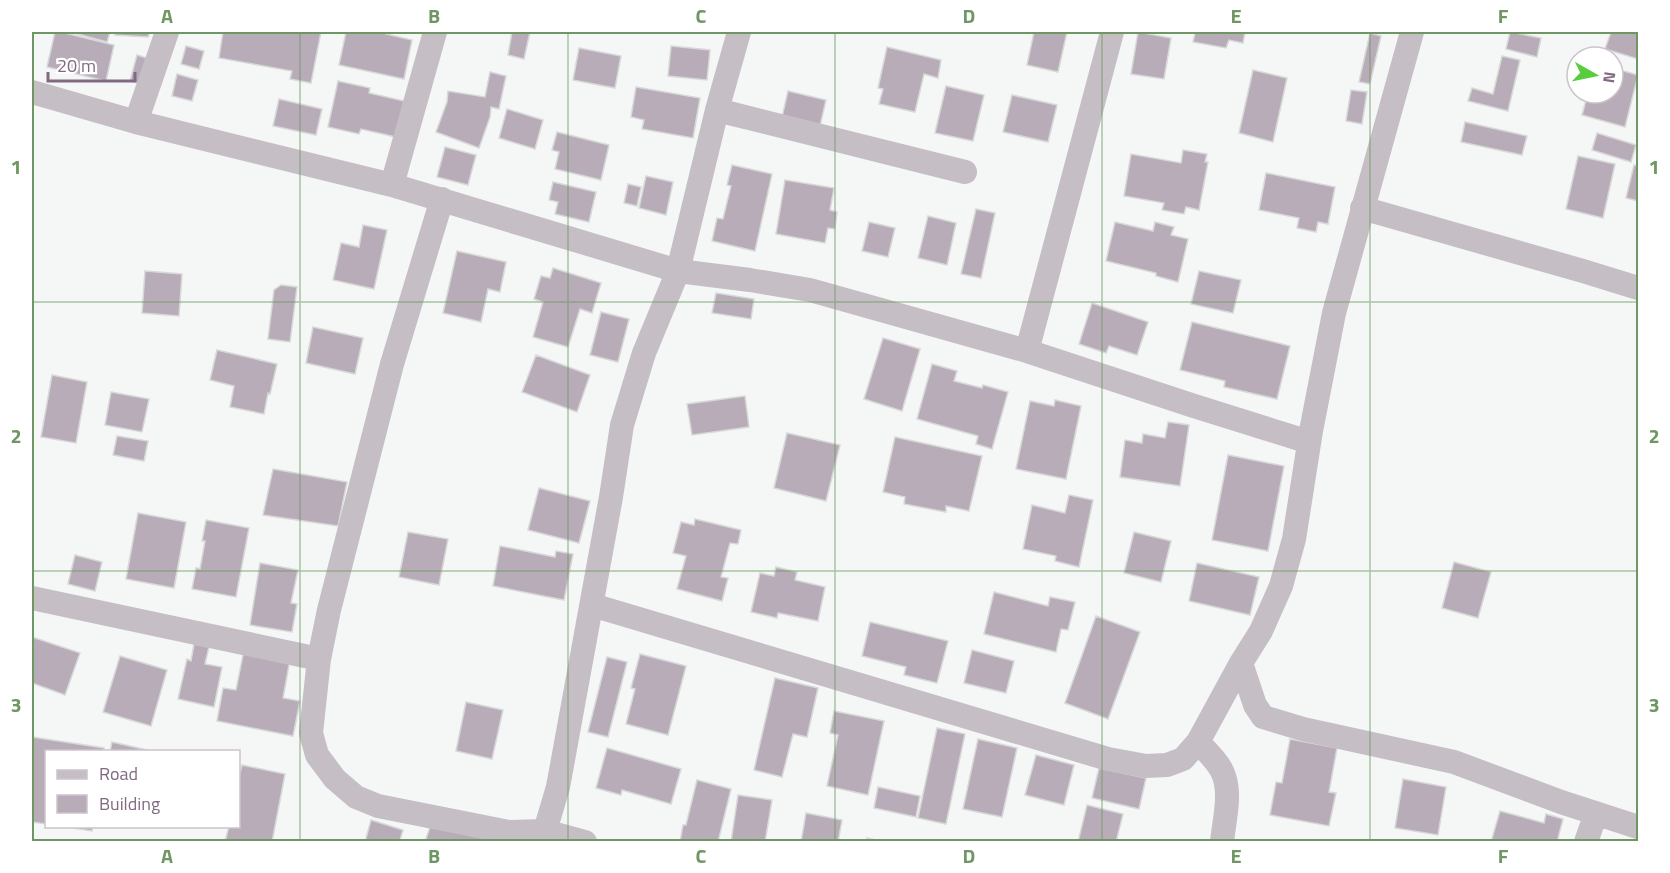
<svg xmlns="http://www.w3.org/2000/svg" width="1670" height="873" font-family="'Titillium Web',sans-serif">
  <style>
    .building { fill: #b7acb8; stroke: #d7d8d8; stroke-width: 1.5 }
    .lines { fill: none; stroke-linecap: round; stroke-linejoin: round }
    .minor { stroke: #c5bec5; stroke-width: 24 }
    .grid { fill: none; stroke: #6f9763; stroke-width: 1.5; stroke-opacity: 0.55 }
    .neatline { fill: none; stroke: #6f9763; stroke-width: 2 }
    .grid-label { font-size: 20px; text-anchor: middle; font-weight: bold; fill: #6f9763 }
  </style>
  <rect width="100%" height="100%" fill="#f4f7f6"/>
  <path class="building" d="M55 32H61L114 45 106 81 47 67Z
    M70 32H110L107 42Z
    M116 32H150L148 37 115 35Z
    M223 32H321L311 83 290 79 292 71 219 58Z
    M346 32H387L386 34 412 40 404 79 339 65Z
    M512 32H530L524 59 508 55Z
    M1034 32H1067L1058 72 1027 65Z
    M1138 32 1171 38 1164 79 1131 74Z
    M1189 32H1245L1243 43 1229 40 1226 48 1193 42 1195 33Z
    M1510 32 1541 38 1537 57 1506 49Z
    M1611 32H1638V59L1605 49Z
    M1370 33 1381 36 1370 84 1359 82Z
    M186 46 204 51 199 69 181 64Z
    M671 46 710 50 707 80 668 76Z
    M887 47 941 60 938 78 924 74 915 112 879 104 883 89 878 88Z
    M579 48 621 56 615 88 573 80Z
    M137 55 153 60 145 85 130 81Z
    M1502 56 1520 60 1508 111 1468 101 1472 88 1493 94Z
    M1613 68 1638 75 1625 127 1582 115 1588 93H1613Z
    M1253 70 1287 78 1273 142 1239 133Z
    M490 72 506 76 499 109 491 107 490 117 479 148 436 132 447 102 448 91 485 97Z
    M177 74 198 80 192 101 172 96Z
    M338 81 370 88 369 93 404 101 396 137 361 129 359 134 328 127Z
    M946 86 984 95 973 141 935 133Z
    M636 87 700 98 693 138 642 129 644 120 631 117Z
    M1351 90 1367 92 1362 124 1346 121Z
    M788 91 826 100 820 126 782 117Z
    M1012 95 1057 105 1048 142 1003 132Z
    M279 99 322 109 316 135 273 126Z
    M507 109 543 120 535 149 499 138Z
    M1465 122 1527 136 1522 155 1461 142Z
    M557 132 609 145 601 180 555 169 559 152 552 150Z
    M1597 133 1636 145 1631 162 1592 150Z
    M445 147 476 155 468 185 437 177Z
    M1183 150 1207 154 1205 162H1208L1199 210 1186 207 1184 214 1162 210 1164 203 1124 196 1131 154 1181 163Z
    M1578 156 1615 164 1603 218 1566 209Z
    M732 165 772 174 755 251 712 241 717 218 723 219 731 186 727 185Z
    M1634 165 1638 166V201L1626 198Z
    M1266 173 1335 187 1328 224 1318 222 1316 232 1297 228 1299 218 1259 210Z
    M646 176 673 182 666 215 639 208Z
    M785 180 834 188 830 210 837 212 835 229 828 228 825 243 776 234Z
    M553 182 596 192 589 222 555 214 558 202 549 200Z
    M628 184 641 187 637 206 624 203Z
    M976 209 995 213 981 278 961 274Z
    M928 216 956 223 947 265 918 258Z
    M869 222 895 228 888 257 862 251Z
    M1115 222 1153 231 1155 222 1174 227 1171 235 1188 239 1178 282 1156 276V273L1106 261Z
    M363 225 387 230 374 289 333 280 341 243 359 247Z
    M457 251 506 262 500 292 488 289 481 322 443 313Z
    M553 268 601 283 592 313 580 309 568 347 533 337 543 302 534 299 541 276 550 278Z
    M145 271 182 274 179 316 142 313Z
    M1199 271 1241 280 1233 313 1191 304Z
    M281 285 297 287 290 342 268 339 274 290Z
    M716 293 754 299 751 319 712 313Z
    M1092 303 1148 322 1137 355 1109 346 1106 353 1079 344Z
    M601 312 629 319 618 362 590 355Z
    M1192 322 1290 346 1277 399 1224 387 1225 381 1180 370Z
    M313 327 363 338 355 374 306 363Z
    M883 338 920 349 902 411 864 399Z
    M217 350 277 364 270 394 268 393 264 414 230 407 234 386 210 380Z
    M536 355 590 375 577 412 522 392Z
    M932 364 957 371 954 381 982 388 983 385 1008 392 992 449 976 444 978 436 917 419Z
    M52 375 87 382 76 443 41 437Z
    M111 392 149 399 142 432 105 425Z
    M745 396 749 427 692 435 687 404Z
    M1055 400 1081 406 1066 479 1016 469 1030 401 1054 406Z
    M1168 422 1189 425 1180 486 1120 477 1125 440 1142 443 1143 434 1165 438Z
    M787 433 840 445 826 501 774 488Z
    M117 436 148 441 144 461 113 455Z
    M895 437 982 456 969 511 946 506V512L904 504 905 497 883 492Z
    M1228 455 1284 466 1268 551 1212 540Z
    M273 469 347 482 338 526 263 515Z
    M539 488 590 501 579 543 528 530Z
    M1069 495 1093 500 1079 567 1055 561 1056 556 1023 549 1032 505 1065 513Z
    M138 513 186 522 174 588 126 579Z
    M695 519 741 530 738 544 730 543 721 577 728 578 722 601 677 589 686 556 673 553 681 522 694 525Z
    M206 520 249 528 236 597 192 589 196 568 200 569 205 541H202Z
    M408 532 448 539 439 585 399 577Z
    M1134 532 1171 541 1161 582 1124 573Z
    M500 546 555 557 556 551 573 554 564 600 493 586Z
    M75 555 102 562 95 591 68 584Z
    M1454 562 1491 572 1478 618 1442 608Z
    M260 563 298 570 291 603 297 604 292 632 250 625Z
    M1197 563 1259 577 1250 615 1189 601Z
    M776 567 797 572 795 580 825 587 818 621 778 613 777 618 751 612 760 573 774 576Z
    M994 592 1048 606 1050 597 1075 602 1068 630 1061 629 1056 652 984 634Z
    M1096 616 1140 632 1108 719 1065 703Z
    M870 622 948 641 937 683 904 675 906 667 862 656Z
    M32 637 80 653 65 695 32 683Z
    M194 644 209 647 205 664 222 667 214 707 178 699 187 659 191 661Z
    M245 645 291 654 283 698 300 701 293 736 217 721 223 688 236 690Z
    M972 650 1014 661 1006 693 964 683Z
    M640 654 686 666 668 735 626 724 635 689 631 688Z
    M120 656 167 670 151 726 103 712Z
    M607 657 627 662 608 737 588 732Z
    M775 678 818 688 807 737 793 734 782 777 754 770Z
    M466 702 503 710 492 759 456 751Z
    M834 711 884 721 868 795 827 786 838 735 830 733Z
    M937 728 965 734 946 824 918 818Z
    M32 737 104 748V752H46V824L32 822Z
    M978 739 1017 748 1002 817 963 809Z
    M1290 739 1337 748 1329 792 1336 793 1329 826 1270 815 1276 782 1282 783Z
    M112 742 156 752H110Z
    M607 748 681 769 671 804 622 790 621 795 596 788Z
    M1036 755 1074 765 1064 805 1025 795Z
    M242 765 285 774 272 842H225L229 826H238V781Z
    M1099 768 1146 778 1139 809 1092 798Z
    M1403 779 1446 787 1438 835 1395 828Z
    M697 780 731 789 718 842H680L683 825H686Z
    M878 787 920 796 916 817 874 808Z
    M738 795 772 800 765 842H731Z
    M1087 805 1123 814 1116 842H1078Z
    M1500 811 1544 823 1546 814 1563 819 1557 842H1491Z
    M806 813 842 820 838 842H801Z
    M371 820 403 830 400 840 406 842H365Z
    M432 821 495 842H425Z
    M60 826H93L92 831Z
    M867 838 884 842H866Z"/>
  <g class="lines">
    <path class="minor" d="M32 92 136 122 392 185 678 271 750 280 810 290 1027 351 1191 405 1309 442
      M717 110 965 172
      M136 122 167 32
      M392 185 435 32
      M442 199 392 364 329 610 319 659 311 733 317 755 335 779 356 797 378 806 509 832 545 831 585 842
      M1362 208 1583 271 1638 288
      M1027 351 1112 32
      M32 598 319 659
      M592 605 1108 759 1146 766 1167 765 1183 759 1198 742 1241 663 1261 631 1281 586 1294 539 1311 431 1334 313 1412 32
      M1241 663 1255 705 1263 717 1303 729 1454 762 1561 802 1638 827
      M1198 742C1207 752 1220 763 1224 776 1231 796 1224 821 1222 842
      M536 842 545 831 558 787 611 497 622 425 644 353 678 271 717 110 739 32
      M1586 842 1596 813"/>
  </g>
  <path class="grid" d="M300 32V842M568 32V842M835 32V842M1102 32V842M1370 32V842M32 302H1638M32 571H1638"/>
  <rect width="1670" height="873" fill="none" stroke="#ffffff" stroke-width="66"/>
  <rect x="45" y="750" width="195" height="78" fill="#ffffff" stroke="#cdc3cd" stroke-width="1.5"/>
  <rect x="57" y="770" width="30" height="9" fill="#c5bec5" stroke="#cdc3cd" stroke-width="1.5"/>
  <text x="99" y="780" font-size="18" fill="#816a81">Road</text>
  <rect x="57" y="795" width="30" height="18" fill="#b7acb8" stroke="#cdc3cd" stroke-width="1.5"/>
  <text x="99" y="810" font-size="18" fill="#816a81">Building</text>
  <g transform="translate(1595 75) rotate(99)"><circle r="28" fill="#ffffff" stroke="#cdc3cd" stroke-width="1.5"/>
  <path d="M0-4.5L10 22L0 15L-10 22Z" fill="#59cd3e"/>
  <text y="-9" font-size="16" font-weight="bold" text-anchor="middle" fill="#816a81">N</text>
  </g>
  <path d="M48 72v9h87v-9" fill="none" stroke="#816a81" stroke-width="3"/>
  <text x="57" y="72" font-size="18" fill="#816a81" stroke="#ffffff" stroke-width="4.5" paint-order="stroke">20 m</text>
  <rect x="33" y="33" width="1604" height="807" class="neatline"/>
  <g class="grid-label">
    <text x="167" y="23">A</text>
    <text x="434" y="23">B</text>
    <text x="701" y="23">C</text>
    <text x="969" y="23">D</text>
    <text x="1236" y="23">E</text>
    <text x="1503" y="23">F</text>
    <text x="16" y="174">1</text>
    <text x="1654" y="174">1</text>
    <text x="16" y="443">2</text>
    <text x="1654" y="443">2</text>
    <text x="16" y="712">3</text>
    <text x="1654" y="712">3</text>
    <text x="167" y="863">A</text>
    <text x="434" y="863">B</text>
    <text x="701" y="863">C</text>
    <text x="969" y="863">D</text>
    <text x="1236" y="863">E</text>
    <text x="1503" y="863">F</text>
  </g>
</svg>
